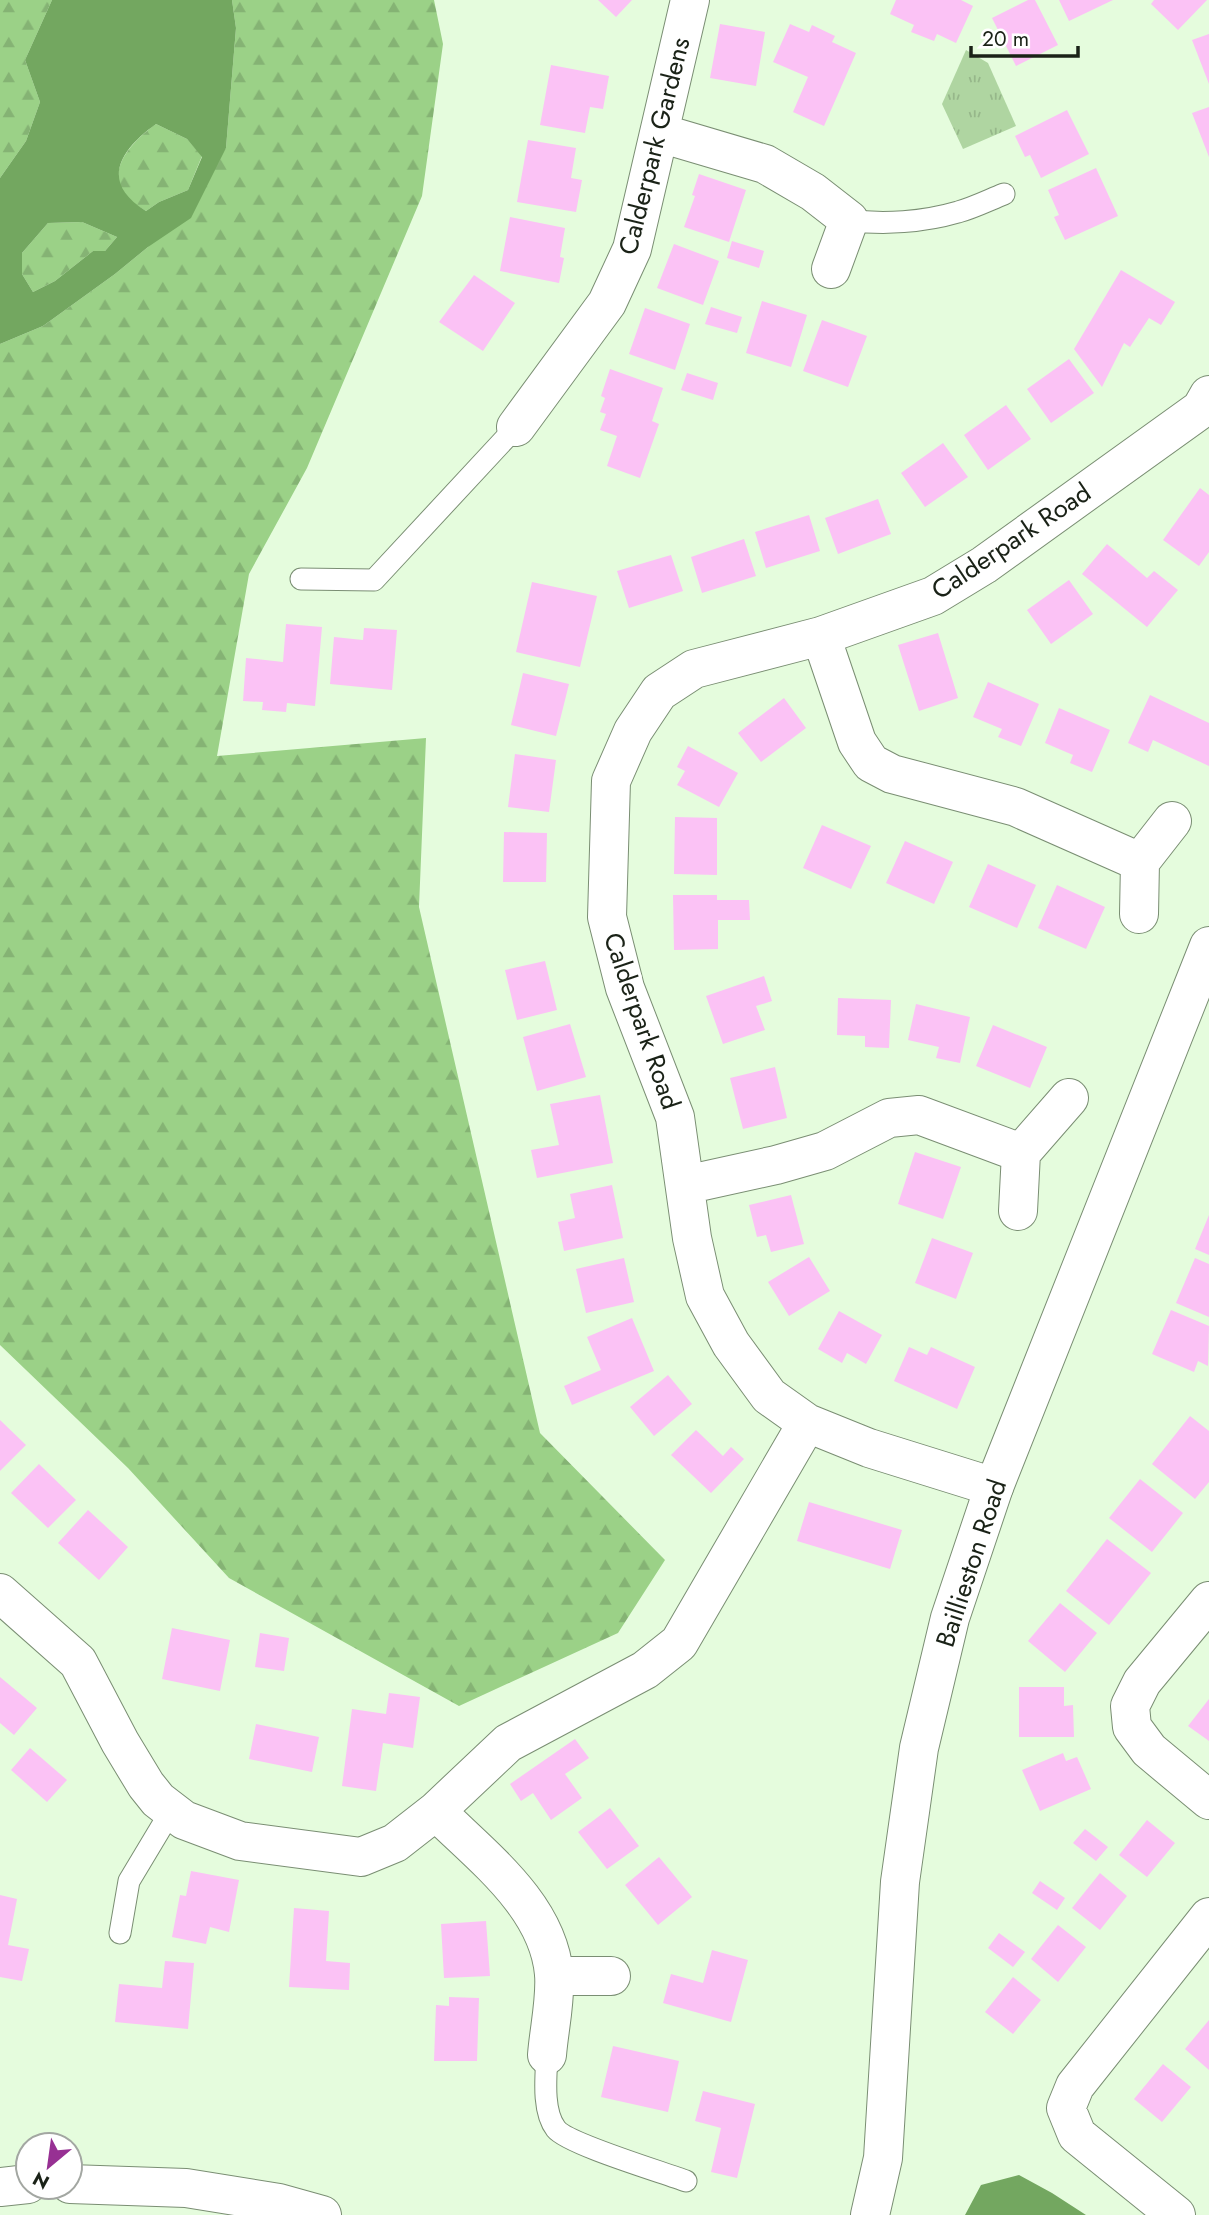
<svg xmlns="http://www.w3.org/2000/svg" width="1209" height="2215" font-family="Jost,sans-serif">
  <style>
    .grass { fill: url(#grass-tufts) }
    .forest { fill: url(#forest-firs) }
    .water { fill: #73a760; fill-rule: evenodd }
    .building { fill: #fbc2f5 }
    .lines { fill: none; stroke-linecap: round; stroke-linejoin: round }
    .service-casing { stroke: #7a8e73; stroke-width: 23 }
    .minor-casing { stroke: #7a8e73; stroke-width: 40 }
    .tertiary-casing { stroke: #7a8e73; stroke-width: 40 }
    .service { stroke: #fff; stroke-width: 21 }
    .minor { stroke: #fff; stroke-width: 38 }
    .tertiary { stroke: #fff; stroke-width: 38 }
    .labels { text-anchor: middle; stroke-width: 6; stroke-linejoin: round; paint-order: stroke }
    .street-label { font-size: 26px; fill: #1a2217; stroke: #fff }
  </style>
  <defs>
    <pattern id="grass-tufts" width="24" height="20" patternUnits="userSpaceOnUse" patternTransform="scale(1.75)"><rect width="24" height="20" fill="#afd5a1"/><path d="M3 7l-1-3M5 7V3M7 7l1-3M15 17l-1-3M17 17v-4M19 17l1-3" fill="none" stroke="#96b78a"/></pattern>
    <pattern id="forest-firs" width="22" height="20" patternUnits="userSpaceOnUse" patternTransform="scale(1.75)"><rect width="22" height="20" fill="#9bd187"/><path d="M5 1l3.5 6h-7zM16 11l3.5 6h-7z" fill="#85b374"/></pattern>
  </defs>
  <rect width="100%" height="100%" fill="#e5fcdd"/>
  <path class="grass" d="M966 50 988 63 1016 126 963 149 942 104Z"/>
  <path class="forest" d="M0 0H52L25 60 40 102 26 141 0 178Z
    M232 0H434L443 44 422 196 307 468 249 574 217 756 426 738 419 907 540 1433 665 1560 618 1633 459 1706 229 1578 128 1468 0 1345V344L43 326 115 274 148 247 226 148 236 28Z
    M156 124 187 139 202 156 188 190 159 202 146 211C140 207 132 203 127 198 103 170 134 140 156 124Z
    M82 222 117 237 105 251H93L55 281 33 292 22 274V253L48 223Z"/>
  <path class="water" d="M52 0H232L236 28 226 148 191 218 148 247 115 274 43 326 0 344V178L26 141 40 102 25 60ZM156 124 187 139 202 157 188 190 159 202 146 211C99 182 120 150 156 124ZM82 222 117 237 105 251H93L55 281 33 292 22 274V253L48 223Z
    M1019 2175 1052 2193 1086 2215H965L981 2185Z"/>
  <path class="building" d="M598 0H632L616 17Z
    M896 0H961L973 6 956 43 937 34 934 41 911 32 914 25 890 14Z
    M1028 0H1035L1058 45 1016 66 992 18Z
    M1059 0H1113L1069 21Z
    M1154 0H1207L1178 30 1151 4Z
    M720 24 765 32 756 86 710 78Z
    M790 24 809 32 812 25 835 36 832 42 856 53 824 126 793 112 808 77 773 62Z
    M1209 34V84L1192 40Z
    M551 65 609 76 603 109 590 107 585 133 540 125Z
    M1209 107V157L1192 113Z
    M1067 110 1089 154 1041 178 1030 155 1025 157 1015 136Z
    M528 140 576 148 571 178 582 180 576 212 517 202Z
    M1096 168 1118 216 1065 240 1054 217 1059 215 1048 190Z
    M699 174 746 190 729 242 684 227 695 196 692 195Z
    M510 217 565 228 560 257 564 258 559 283 500 271Z
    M732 241 764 251 759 268 727 258Z
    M674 244 719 261 703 305 657 288Z
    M1121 270 1175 302 1161 325 1149 318 1130 347 1124 343 1102 387 1074 349Z
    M474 275 515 303 483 351 439 322Z
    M762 301 807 315 791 367 746 353Z
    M711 307 742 317 737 333 705 324Z
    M645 308 690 324 675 370 629 354Z
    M822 320 867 336 848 387 803 371Z
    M1069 359 1094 393 1051 423 1027 389Z
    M610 369 663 388 652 421 659 424 640 478 607 466 617 436 600 430 606 414 600 412 605 398 601 396Z
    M687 373 718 383 713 400 681 390Z
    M1006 405 1031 439 988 470 964 435Z
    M943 443 968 477 925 507 901 473Z
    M1200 488 1209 495V552L1199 566 1163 540Z
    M878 499 891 534 838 554 825 518Z
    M809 515 820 551 766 568 755 532Z
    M744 539 756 576 702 593 691 557Z
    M1107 544 1147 578 1154 571 1178 590 1147 627 1082 574Z
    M671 555 683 591 629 608 617 571Z
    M1069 580 1093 614 1051 644 1027 610Z
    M532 582 597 596 580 667 516 652Z
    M286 624 322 627 315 706 287 703 286 712 262 710 263 702 243 701 246 658 283 662Z
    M364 628 397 630 392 690 330 684 334 637 363 640Z
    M938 633 958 698 919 711 898 645Z
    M523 673 569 684 556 736 511 725Z
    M988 682 1039 704 1021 746 998 737 1002 729 973 717Z
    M1150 695 1209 723V766L1153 740 1148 752 1128 743Z
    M784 698 806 728 761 762 738 733Z
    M1059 708 1110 730 1092 772 1070 763 1073 755 1045 743Z
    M688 746 738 773 719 807 677 785 685 771 677 767Z
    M515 754 556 760 549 812 508 807Z
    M675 817 717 818V875L674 874Z
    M822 825 871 846 851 889 803 868Z
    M504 832 547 833 546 882H503Z
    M905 841 953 862 934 904 886 883Z
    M988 864 1036 885 1017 928 969 907Z
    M1057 885 1105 907 1086 949 1038 928Z
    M673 895H717V900H749L750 920H718V949L674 950Z
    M545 961 557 1010 517 1020 505 970Z
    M764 976 772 1001 756 1006 765 1030 723 1044 706 996Z
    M838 998 891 1000 889 1048 865 1047V1036L837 1035Z
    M916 1004 970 1017 960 1063 936 1058 939 1047 908 1040Z
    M570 1024 586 1077 537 1091 523 1037Z
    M993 1025 1047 1047 1030 1088 976 1066Z
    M775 1067 787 1118 743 1129 730 1078Z
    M600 1095 613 1163 537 1178 531 1150 559 1145 550 1104Z
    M915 1152 961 1167 943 1219 898 1204Z
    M612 1185 623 1238 564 1251 558 1222 575 1218 570 1194Z
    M791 1195 804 1244 771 1252 766 1235 757 1237 749 1205Z
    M1209 1215V1255L1195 1249Z
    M932 1238 973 1253 956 1299 915 1283Z
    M809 1257 830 1291 789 1316 768 1282Z
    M624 1258 634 1302 586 1313 576 1269Z
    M1195 1258 1209 1264V1317L1176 1303Z
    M1171 1310 1209 1326 1208 1366 1198 1361 1194 1372 1152 1354Z
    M839 1311 882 1335 866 1364 847 1353 842 1363 818 1349Z
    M632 1318 654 1371 572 1405 564 1386 601 1370 587 1337Z
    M909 1347 927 1355 931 1347 975 1367 957 1409 894 1381Z
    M668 1375 692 1404 654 1436 630 1407Z
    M1190 1416 1209 1431V1482L1195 1499 1152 1464Z
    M0 1420 26 1445 0 1471Z
    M696 1430 723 1456 731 1447 744 1459 711 1493 671 1455Z
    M39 1464 76 1500 48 1528 11 1493Z
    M1140 1479 1183 1513 1152 1552 1109 1518Z
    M809 1502 902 1530 890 1569 797 1541Z
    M88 1510 128 1547 99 1580 58 1543Z
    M1107 1539 1151 1573 1109 1625 1066 1591Z
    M1060 1603 1097 1633 1065 1672 1028 1641Z
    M172 1628 230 1640 220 1691 162 1679Z
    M260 1633 289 1638 284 1671 255 1667Z
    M0 1677 37 1708 14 1735 0 1723Z
    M1019 1687H1064V1706L1073 1705 1074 1737H1019Z
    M389 1693 420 1697 413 1748 383 1743 376 1791 342 1786 352 1709 386 1714Z
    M1209 1699V1741L1188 1726Z
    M256 1724 319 1737 312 1772 249 1759Z
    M575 1739 589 1758 565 1774 582 1798 551 1820 533 1793 521 1801 510 1784Z
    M30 1748 67 1780 47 1802 11 1770Z
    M1063 1753 1066 1761 1077 1757 1091 1789 1040 1811 1022 1770Z
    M610 1808 639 1846 607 1869 578 1832Z
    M1147 1820 1175 1843 1147 1877 1119 1855Z
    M1085 1829 1108 1847 1096 1861 1073 1843Z
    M659 1857 692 1897 658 1925 625 1885Z
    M191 1871 239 1880 229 1932 210 1927 206 1944 172 1937 180 1895 186 1896Z
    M1100 1873 1127 1896 1100 1930 1072 1908Z
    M1040 1881 1065 1898 1057 1910 1032 1893Z
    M0 1895 17 1899 8 1945 29 1949 22 1981 0 1977Z
    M294 1908 329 1911 326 1961 350 1963 349 1990 289 1987Z
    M486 1921 490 1976 444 1978 441 1924Z
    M1058 1925 1086 1947 1058 1982 1031 1959Z
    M999 1933 1025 1952 1013 1967 988 1948Z
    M712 1950 748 1960 731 2022 663 2003 671 1974 703 1983Z
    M165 1961 194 1963 188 2029 115 2022 119 1984 162 1988Z
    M1013 1977 1041 2000 1013 2034 985 2012Z
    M449 1997 479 1998 477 2061H434L436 2005 449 2006Z
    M1209 2020V2070L1185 2049Z
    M613 2046 679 2061 668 2112 601 2097Z
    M1163 2064 1191 2087 1162 2122 1134 2099Z
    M703 2091 755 2104 737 2178 711 2172 721 2128 695 2121Z"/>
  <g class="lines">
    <g class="service-casing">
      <path id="service" d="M849 220C883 225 924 222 958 212 973 208 989 200 1004 194
        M301 579 374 580 516 427
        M120 1933 129 1881 171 1811
        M547 2055C546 2076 542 2111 556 2129 568 2144 662 2172 686 2181"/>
    </g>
    <g class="minor-casing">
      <path id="minor" d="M660 133 765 164 813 192 849 220 831 269
        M516 427 607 303 632 249 690 0
        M821 636 857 742 871 763 892 774 1016 807 1140 862
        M1139 914 1140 862 1172 821
        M685 1185 776 1165 825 1151 889 1118 919 1115 1021 1153
        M1018 1211 1021 1153 1069 1098
        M994 1487 869 1448 807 1423 769 1396 731 1344 705 1296 692 1238 675 1117 625 988 607 917 611 781 633 731 659 692 694 669 821 636 933 596 984 565 1201 409 1209 395
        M0 1593 78 1662 120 1742 146 1785 158 1800 184 1820 240 1841 361 1857 395 1843 436 1811 508 1743 645 1670 679 1643 807 1423
        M1209 1601 1142 1682 1130 1706 1132 1727 1149 1750 1209 1800
        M436 1811C481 1856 548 1905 554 1974 556 2000 549 2029 547 2055
        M554 1976H611
        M1176 2215 1077 2135 1066 2108 1075 2086 1209 1917"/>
    </g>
    <g class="tertiary-casing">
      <path id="tertiary" d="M70 2184 186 2188 279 2203 322 2215
        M0 2187 28 2184
        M870 2215 883 2158 900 1882 919 1748 950 1618 994 1487 1209 946"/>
    </g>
    <use href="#service" class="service"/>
    <use href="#minor" class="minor"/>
    <use href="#tertiary" class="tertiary"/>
  </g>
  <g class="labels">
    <g class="street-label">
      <text transform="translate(654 146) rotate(-76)" y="9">Calderpark Gardens</text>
      <text transform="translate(1011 541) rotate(-34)" y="9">Calderpark Road</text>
      <text transform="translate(642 1021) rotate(71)" y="9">Calderpark Road</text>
      <text transform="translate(971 1563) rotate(-72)" y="9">Baillieston Road</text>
    </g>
  </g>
  <g transform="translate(49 2166) rotate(209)"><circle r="33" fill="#ffffff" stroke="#a3a7a2" stroke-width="2"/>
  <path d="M0-5L12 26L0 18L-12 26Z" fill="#973093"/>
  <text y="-10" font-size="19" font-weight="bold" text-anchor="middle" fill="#1a2217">N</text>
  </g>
  <path d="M971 46v10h107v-10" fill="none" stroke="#1a2217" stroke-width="3.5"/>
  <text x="982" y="46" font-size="21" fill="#1a2217" stroke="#ffffff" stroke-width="5" paint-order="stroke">20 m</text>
</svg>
